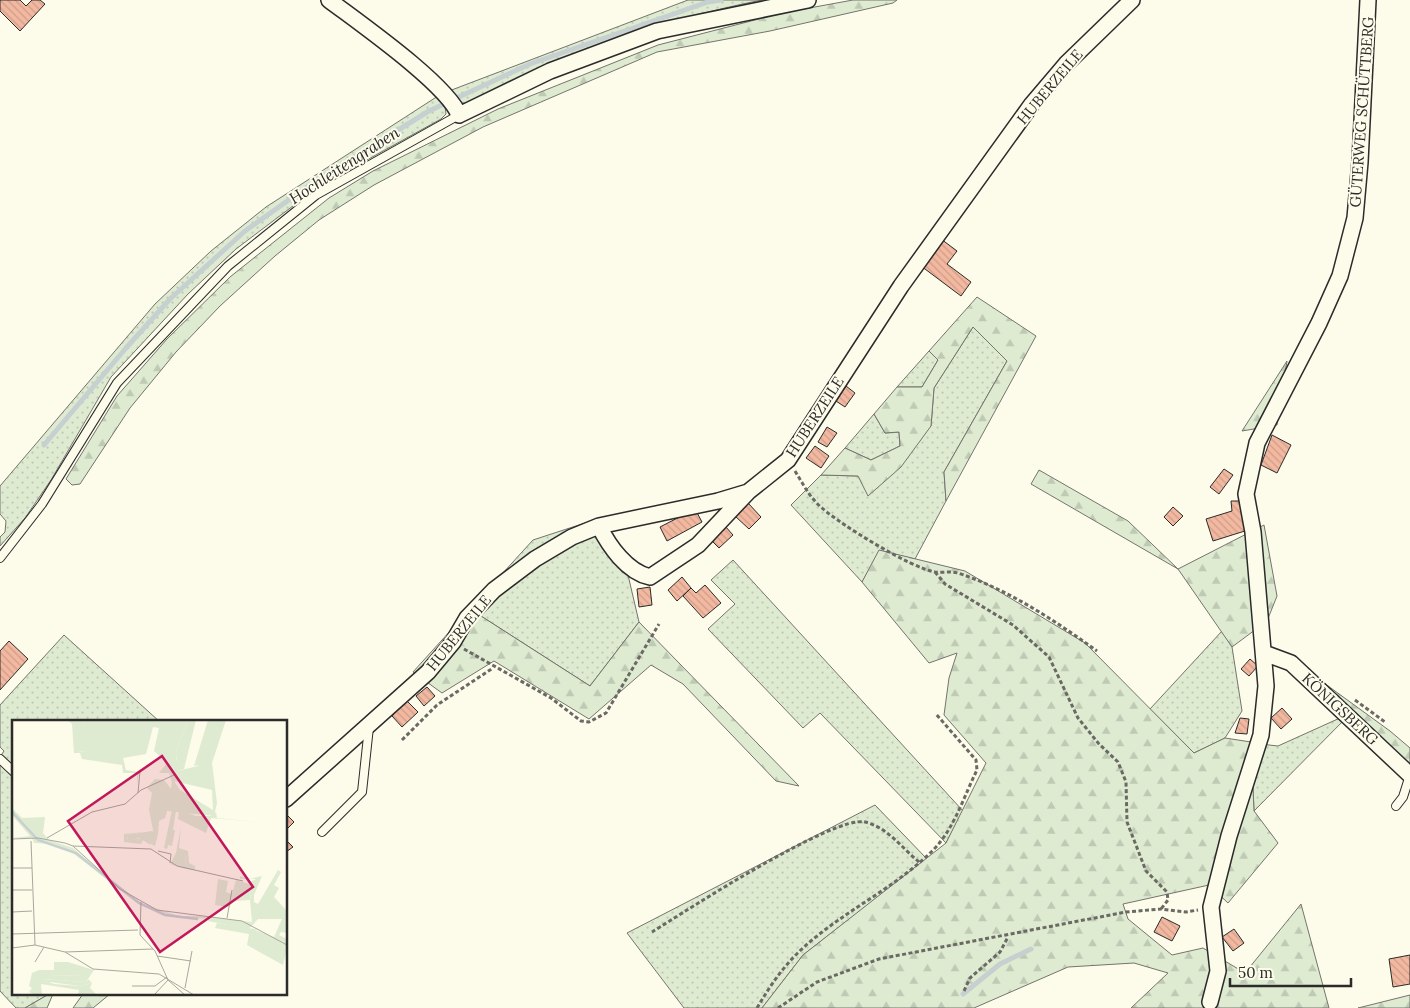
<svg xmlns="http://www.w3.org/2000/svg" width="1410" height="1008" font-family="Lora,serif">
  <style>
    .grass { fill: url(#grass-dots); stroke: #74746e }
    .forest { fill: url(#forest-firs); stroke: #74746e }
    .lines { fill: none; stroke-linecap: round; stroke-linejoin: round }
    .stream { stroke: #c7d0d0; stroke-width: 5 }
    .building { fill: url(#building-back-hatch); stroke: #2b2b2b }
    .service-casing { stroke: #2b2b2b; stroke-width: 10 }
    .minor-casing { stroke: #2b2b2b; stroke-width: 18 }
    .path { stroke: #6a6964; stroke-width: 3; stroke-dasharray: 4 2.5; stroke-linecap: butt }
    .service { stroke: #fdfbea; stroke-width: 8 }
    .minor { stroke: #fdfbea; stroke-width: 15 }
    .labels { text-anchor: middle; stroke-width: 4; stroke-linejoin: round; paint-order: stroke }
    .street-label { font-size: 15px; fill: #2b2b2b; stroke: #fdfbea }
    .water-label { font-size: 16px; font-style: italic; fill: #2b2b2b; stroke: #fdfbea }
    .inset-river { fill: none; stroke: #c7d0d0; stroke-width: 2.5 }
    .inset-road { fill: none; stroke: #a9a89e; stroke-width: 1 }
    .view { fill: #c2185b; fill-opacity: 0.15; stroke: #c2185b; stroke-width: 2.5 }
    .inset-edge { fill: none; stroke: #2b2b2b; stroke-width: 2.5 }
  </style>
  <defs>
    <pattern id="grass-dots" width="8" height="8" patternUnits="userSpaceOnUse" patternTransform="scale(1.25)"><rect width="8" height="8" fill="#deebd1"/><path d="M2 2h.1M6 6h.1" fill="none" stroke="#bfcab4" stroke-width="1.8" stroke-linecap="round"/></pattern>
    <pattern id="forest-firs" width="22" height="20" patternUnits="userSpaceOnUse" patternTransform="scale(1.25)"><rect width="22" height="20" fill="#deebd1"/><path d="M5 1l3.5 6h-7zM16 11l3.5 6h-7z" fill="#bfcab4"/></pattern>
    <pattern id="building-back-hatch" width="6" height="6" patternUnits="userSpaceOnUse" patternTransform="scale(1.25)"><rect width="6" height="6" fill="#f2b8a0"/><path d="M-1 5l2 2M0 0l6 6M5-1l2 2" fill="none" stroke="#d09e8a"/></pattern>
  </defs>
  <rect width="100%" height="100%" fill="#fdfbea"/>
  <path class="grass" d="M688 0H762C660 20 560 56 467 103H462L449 91Z
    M438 96 445 107 446 114 441 119 318 187 236 249 188 294 111 377 51 480 25 518 0 546V537L5 532 6 521 0 514V486L155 304 211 251 266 207Z
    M973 327 1007 361 944 472 946 501 915 559 880 551 862 582 791 505 821 475 858 476 931 426 934 388Z
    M929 351 938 360 922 387H897Z
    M874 414 885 433 899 432 900 446 871 460 845 448Z
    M585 523 628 575 639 622 590 686 470 609 533 540Z
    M733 560 963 811 946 843 820 713 803 728 708 629 735 604 711 580Z
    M1222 631 1232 647 1242 711 1225 738 1194 753 1150 709Z
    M64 635 160 722H14V994H49L25 1008H16L0 991V757L4 751 0 747V705Z
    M1351 713 1254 811 1251 743 1278 746Z
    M875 805 927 859 803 955 762 1008H684L627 933Z"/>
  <path class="forest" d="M853 0H897L893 3 770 31 657 52 483 127 374 185 319 220 275 256 220 306 176 352 130 408 80 484 72 485 66 479 117 396 167 339 230 277 329 198 373 171 498 109 658 45 782 13Z
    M977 297 1036 336 946 501 944 472 1007 361 973 327 934 388 931 426 901 467 868 496 858 476 821 475 845 448 871 460 900 446 899 432 885 433 874 414 897 387H922L938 360 929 351Z
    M1287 361 1277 425 1242 431Z
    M1039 470 1128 521 1178 569 1264 525 1277 596 1267 621 1232 647 1178 569 1031 484Z
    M879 550 965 571 1085 643 1194 753 1225 738 1251 742 1254 811 1278 843 1228 903 1209 885 1123 904 1128 919 1172 955 1203 948 1245 973 1301 904 1329 1008H1131L1168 973 1134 963 1068 967 974 1008H762L803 955 946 843 986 763 944 715 949 678 957 653 929 663 862 582Z
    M470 609 590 686 639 622 799 786 776 781 683 684 651 665 589 719 494 661 442 693 413 672Z
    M1324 683 1390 731 1410 748V764L1351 713Z
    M49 994H53L47 1008H25Z
    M83 994H110L93 1008H73Z
    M1410 995V1008H1358Z"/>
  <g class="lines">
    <path class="stream" d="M44 445 126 348 170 299 245 231 317 180 429 111 461 96 530 64 708 2 721 0
      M963 994 1000 964 1031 949"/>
  </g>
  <path class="building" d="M0 0H20L26 6 32 0H40L45 4 20 31 0 11Z
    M941 239 957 251 947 264 971 282 961 296 921 266Z
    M846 386 855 393 845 407 836 401Z
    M827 427 837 433 827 447 818 442Z
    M1272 435 1291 445 1277 473 1261 465Z
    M815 446 829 456 821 468 806 458Z
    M1224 469 1233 475 1219 494 1210 487Z
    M1231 501H1244L1248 530 1213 541 1206 519 1232 511Z
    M748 503 761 517 749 529 735 516Z
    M1173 507 1183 516 1173 526 1164 517Z
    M695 509 702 522 667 541 660 527Z
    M725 526 733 535 719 548 710 539Z
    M682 577 691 588 677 601 668 590Z
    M705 585 721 603 703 618 683 596 691 588 696 593Z
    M650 587 652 605 639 607 637 589Z
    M9 641 28 659 0 690V651Z
    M1250 659 1258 666 1249 676 1241 669Z
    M427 687 435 696 424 706 416 696Z
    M407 701 418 712 402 727 392 716Z
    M1282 708 1292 719 1281 729 1271 718Z
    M1240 718 1249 719 1247 734 1235 733Z
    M286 814 294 822 286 830Z
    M286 840 293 847 286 852Z
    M1162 917 1180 926 1172 941 1154 932Z
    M1234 929 1244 943 1233 951 1222 937Z
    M1410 955V984L1393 987 1389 959Z"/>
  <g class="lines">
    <g class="service-casing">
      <path id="service" d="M0 558 42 504 117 383 228 266 316 195 459 115
        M0 759 14 772
        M1396 806 1403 797 1410 775
        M322 832 362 792 369 727"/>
    </g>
    <g class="minor-casing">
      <path id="minor" d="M329 0C358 22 447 84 459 115L550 71 657 31 808 0
        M599 526C609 546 627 572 650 577L698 545 748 492
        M1264 653 1291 663 1410 775
        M286 799 428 672 453 642 467 618 494 590 535 559 572 537 599 526 718 501 748 492 788 460 901 286 1032 104 1066 64 1132 0
        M1210 1002 1218 971 1211 907 1229 836 1261 735 1266 686 1253 532 1246 494 1257 443 1319 323 1340 276 1355 218 1360 162 1368 0"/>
    </g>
    <path class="path" d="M795 471C803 484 810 498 822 508 841 525 911 568 935 572 942 573 950 571 958 573 1009 590 1054 620 1097 651
      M935 572 945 584 1013 625 1049 657 1078 718 1099 744 1118 762 1126 782 1127 822 1146 871 1167 892 1168 900 1161 909
      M464 649 551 698 581 721 589 722 606 713 659 624
      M1355 700 1385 722
      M402 740 437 705 493 668
      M652 932C686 911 833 815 865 822 887 827 902 848 919 862
      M964 991 970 978 1000 952 1008 937
      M757 1008C770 986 784 965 803 948 843 911 898 887 936 847 955 826 965 794 977 770L976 760 936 714
      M778 1008 817 982 879 959 1126 912 1161 909 1186 912 1198 910"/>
    <use href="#service" class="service"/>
    <use href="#minor" class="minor"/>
  </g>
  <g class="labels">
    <g class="street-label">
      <text transform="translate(1050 87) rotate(-50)" y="5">HUBERZEILE</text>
      <text transform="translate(1362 112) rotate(-86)" y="5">GÜTERWEG SCHÜTTBERG</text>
      <text transform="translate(815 417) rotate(-57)" y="5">HUBERZEILE</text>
      <text transform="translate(459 633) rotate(-51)" y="5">HUBERZEILE</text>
      <text transform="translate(1340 709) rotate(43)" y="5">KÖNIGSBERG</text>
    </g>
    <g class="water-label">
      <text transform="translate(344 165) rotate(-33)" y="6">Hochleitengraben</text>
    </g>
  </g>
  <g transform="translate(12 720)">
    <rect width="275" height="275" fill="#fdfbea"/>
    <path d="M176 0H184L172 49 165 51 164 32ZM196 0H214L200 43 182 46ZM65 5H72L74 10V32L65 31ZM0 88 10 98 33 97 31 113 37 120 61 128 127 185 57 130 42 124 22 123 20 118H0L18 116 0 95ZM160 90H164L161 110H163L160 126 156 125 155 129 152 128ZM167 90 184 96H199L204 92 205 98 246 102 199 98 194 113 166 99ZM140 111 146 114 143 126 127 118 115 121 116 115ZM164 133H173L174 149 158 144ZM206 159 216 161 214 172 220 174 224 160 240 165 238 180 222 181 217 187 203 185ZM130 184 167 196H194L216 199 166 198 128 185ZM205 203 249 210H243L261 224 275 228 271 245 235 225 237 214 203 208ZM42 242H56L82 250 76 259 80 263 68 266 30 261 29 259 74 262 76 260 72 256 35 255V250H42Z" fill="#deebd1"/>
    <path d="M55 0H176L164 32V41L168 40 165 51 186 46 189 40 200 43 205 83 202 96 155 91 153 98 147 101 146 114 142 115 137 90 140 73 135 68 143 59 152 60 159 69 160 62 157 53H147L155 43 142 31 147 8 141 7 134 34 111 38 114 50 127 52 125 65V53H111L110 45 70 39 68 33H62L60 4ZM65 5H72L74 10 73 32 65 31ZM162 61 200 70 201 90 168 70ZM169 107 167 128 176 131 177 143 183 146V150L174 149 173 133H164ZM133 112 116 115 115 120 133 118 137 119 138 125 131 120 129 124 112 122V114ZM266 150 269 152 262 165 267 168 262 177 275 191V213L269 212 267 215 275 219V228L262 226 243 210 262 217 270 199H246L237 209 196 201 197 197 240 202 238 180 240 165 236 163 244 159H228V156L237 159 250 156 242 175V182L246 184ZM27 250H35L36 255 72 256 76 259 74 262 29 259 42 264 68 266 80 263 78 268 85 275H66L67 270 29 264 30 275H22L17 272 20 268 17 266 20 253Z" fill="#deebd1" fill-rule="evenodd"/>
    <path class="inset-river" d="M0 92 26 120 64 133 127 183 153 195 186 199"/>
    <path class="inset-road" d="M126 73 128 51M35 118 80 92 113 84 129 70 162 55M0 119 26 118 53 123 61 126 108 169 145 190 230 201 275 225M19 121 23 225M61 126 139 129 165 146 231 161M146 131 159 134 158 143M0 148H20M0 170H20M129 182 128 215 143 231 156 260 173 275M0 192 20 191M215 198 220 170M0 214 126 210M0 228 23 225 53 232 81 249 147 254 182 275M53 232 141 229M145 236 179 241M23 242 32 227M120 266H143L155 257M173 268 180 231M142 275 156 260"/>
    <path class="view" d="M150 36 241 167 148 232 56 101Z"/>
    <rect width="275" height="275" class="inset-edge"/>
  </g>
  <path d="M1230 978v8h121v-8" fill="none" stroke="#2b2b2b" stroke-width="2.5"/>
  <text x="1238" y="978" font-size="15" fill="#2b2b2b" stroke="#fdfbea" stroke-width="4" paint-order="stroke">50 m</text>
</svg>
